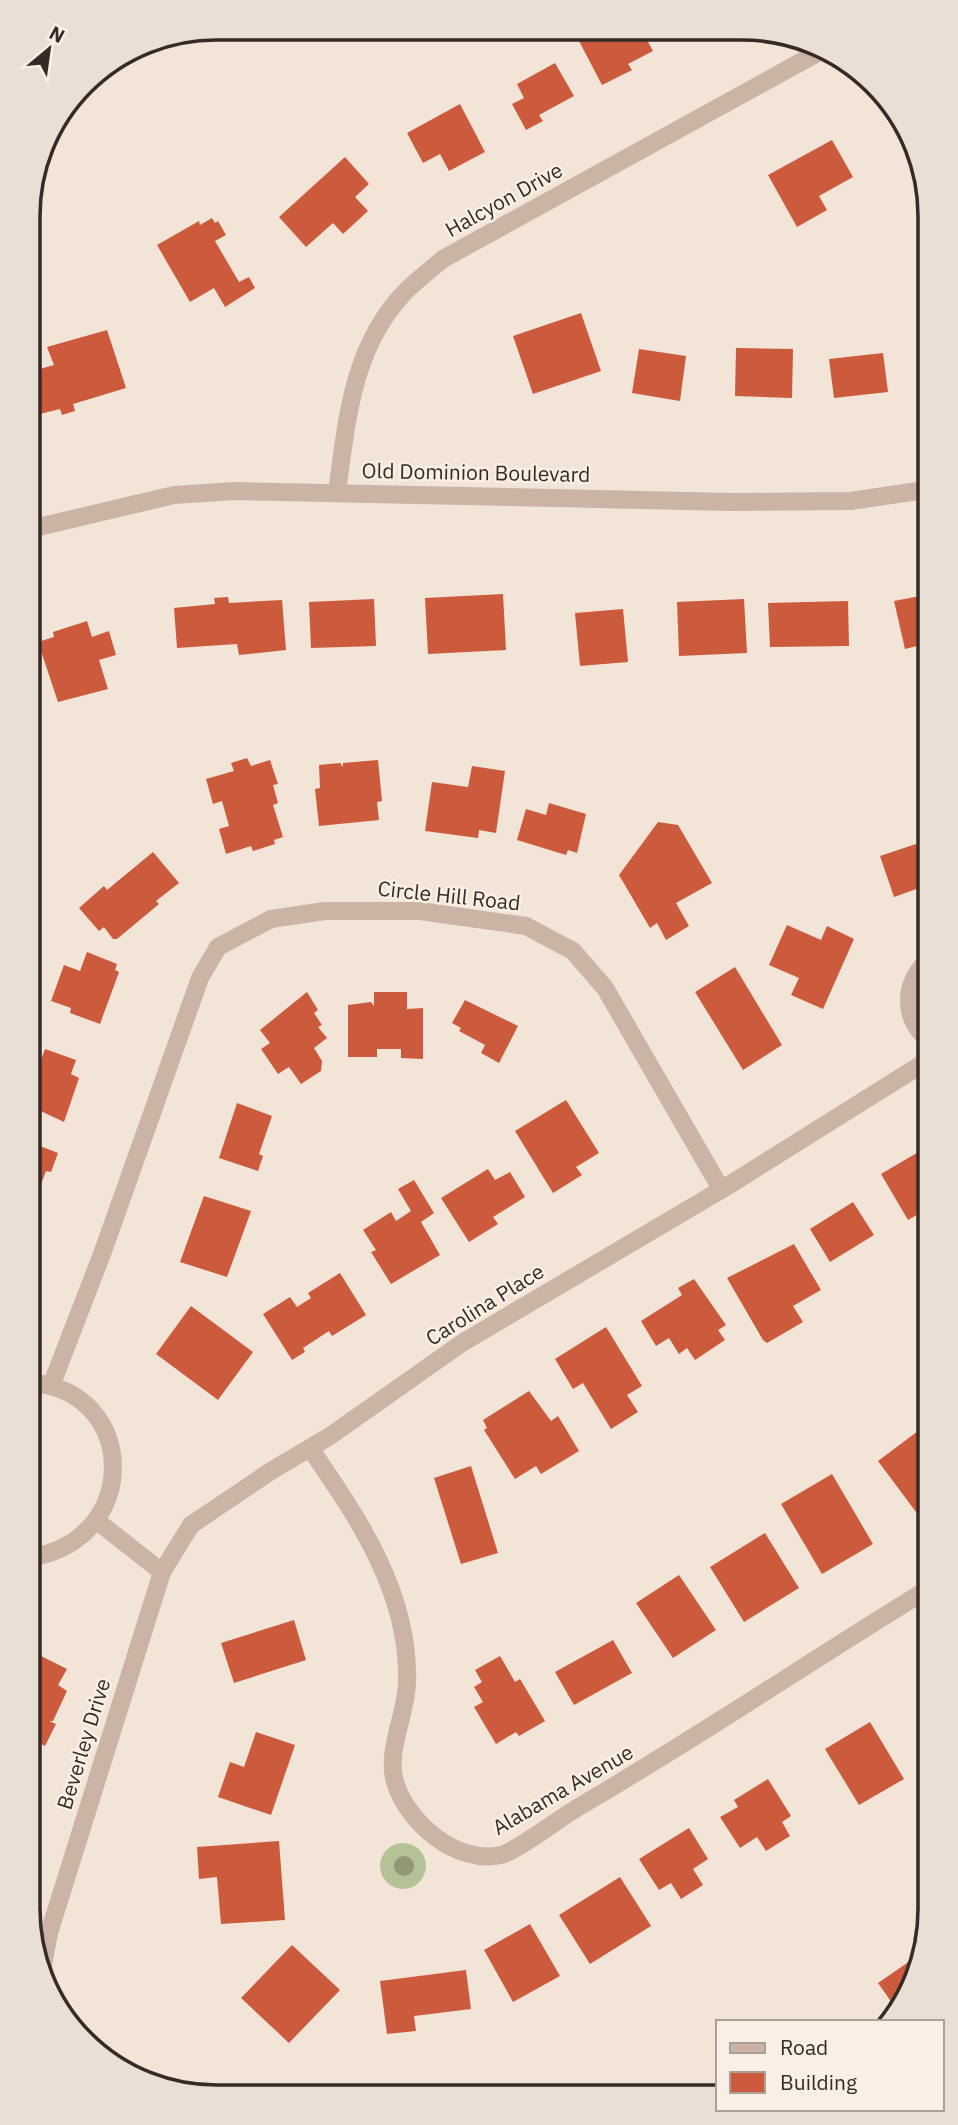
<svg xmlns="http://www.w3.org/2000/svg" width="958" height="2125" font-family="'IBM Plex Sans',sans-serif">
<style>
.green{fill:#b5c297}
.building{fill:#cc5a3c}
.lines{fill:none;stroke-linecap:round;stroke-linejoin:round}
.minor{stroke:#cbb4a3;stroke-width:18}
.tree{fill:#939677}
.labels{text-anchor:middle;stroke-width:5;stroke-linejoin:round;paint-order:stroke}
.street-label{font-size:21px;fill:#352a26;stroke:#faefe4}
.rim{fill:none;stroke:#352a26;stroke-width:3.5}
</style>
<rect width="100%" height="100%" fill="#f2e5d8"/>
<!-- green -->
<path class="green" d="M380 1866a23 23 0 1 1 46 0a23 23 0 1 1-46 0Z"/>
<!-- building -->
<path class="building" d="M600,30L647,31L643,33L653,51L628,64L632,70L602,85L579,41Z
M555,63L574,96L539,115L543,121L526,130L512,104L524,98L517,84Z
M460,104L485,152L449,171L440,154L423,163L407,133Z
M832,140L853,177L819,196L827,210L797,227L768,175Z
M345,157L369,184L355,197L368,211L343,234L333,223L306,247L279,217Z
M212,218L215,223L218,221L226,235L215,241L239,282L249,277L255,288L225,307L214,288L190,302L157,245L199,221L200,225Z
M581,313L601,371L533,394L513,336Z
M107,330L126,388L73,404L75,411L62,415L60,409L36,415L29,389V372L54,365L47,347Z
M736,348L793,349L792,398L735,396Z
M639,349L686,356L680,401L632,393Z
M883,353L888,392L834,398L829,359Z
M503,594L506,650L428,654L425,598Z
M925,595V644L905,649L894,601Z
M228,597L229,603L282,600L286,650L239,655L237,644L177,648L174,608L215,604L214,598Z
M374,599L376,646L311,648L309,602Z
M744,599L747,653L679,656L677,602Z
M848,601L849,646L770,647L768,603Z
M623,609L628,662L580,666L575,613Z
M87,621L92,637L109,631L116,655L99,660L108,689L58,702L38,642L54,637L53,632Z
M247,758L251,766L270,760L278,784L273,785L278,803L273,805L283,837L274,840L275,844L253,851L251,846L226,854L219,829L229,826L222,801L213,804L206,779L234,771L231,763Z
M378,760L382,801L377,802L379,820L319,826L315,789L320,788L319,765L340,763L343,767V763Z
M472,766L505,771L496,833L479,830L478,838L425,831L432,782L468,787Z
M549,803L586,814L577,853L568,850L566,855L517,840L526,809L546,815Z
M658,822L678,825L712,883L676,903L689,926L666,940L657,923L650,928L619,875Z
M916,844L917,847L926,844V890L922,887L894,897L880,856Z
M153,852L179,883L156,901L159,904L117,939H113L104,927L99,931L79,908L104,886L107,890Z
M787,925L821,940L827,926L854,939L823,1009L791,995L799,978L769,965Z
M87,952L117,964L115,970L119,972L100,1024L70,1013L71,1008L51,1001L64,965L80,971Z
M735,967L782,1045L743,1070L695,992Z
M307,992L318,1010L314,1013L322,1025L318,1027L327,1038L314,1048L322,1061L321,1071L301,1084L289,1067L278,1074L261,1049L270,1043L260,1030Z
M374,992H407V1009L423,1008V1059L401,1058V1049H377V1057H348V1005L371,1002L374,1006Z
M465,1000L518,1026L499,1063L481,1053L485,1045L459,1031L461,1028L452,1023Z
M45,1049L76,1060L71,1074L79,1078L64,1122L32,1107L31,1075L35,1076Z
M566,1100L599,1153L576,1167L582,1175L553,1193L515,1131Z
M237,1103L272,1116L259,1154L263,1156L258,1171L219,1158Z
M32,1143L58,1153L51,1172L46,1171L32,1208Z
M927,1147V1209L908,1220L881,1174Z
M488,1169L495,1180L510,1172L525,1197L493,1217L498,1224L469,1242L441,1198Z
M414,1180L434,1213L421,1222L440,1255L391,1284L371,1252L376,1250L363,1230L391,1212L396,1221L411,1211L398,1189Z
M204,1196L251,1211L227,1277L180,1262Z
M853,1202L874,1235L830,1262L810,1229Z
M794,1244L821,1290L793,1306L803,1322L767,1343L763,1340L727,1278Z
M340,1273L366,1315L332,1336L329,1331L303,1348L305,1352L292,1360L263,1314L290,1297L297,1307L311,1298L308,1293Z
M694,1279L726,1325L718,1330L725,1340L695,1360L687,1348L679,1354L669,1338L656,1346L641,1321L682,1295L678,1288Z
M191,1306L253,1352L218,1400L156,1354Z
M606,1327L642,1386L627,1395L638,1412L611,1429L583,1383L573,1389L555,1359Z
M529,1391L551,1421L558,1416L579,1451L541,1474L536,1466L515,1479L484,1430L487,1428L483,1420Z
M922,1428L928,1436V1509L919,1516L878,1461Z
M471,1466L498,1553L461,1564L434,1478Z
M832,1474L873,1544L822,1574L781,1504Z
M765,1533L799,1588L744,1622L710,1567Z
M679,1575L716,1630L673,1658L636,1603Z
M294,1620L306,1660L234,1683L221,1643Z
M613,1640L632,1673L574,1705L555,1672Z
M33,1652L67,1669L58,1685L67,1691L53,1721H49L56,1724L45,1746L34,1740L36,1715L34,1714Z
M500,1656L515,1682L520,1679L545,1721L519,1736L516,1732L496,1744L474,1707L483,1702L474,1687L482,1682L475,1670Z
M929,1708V1729L919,1715Z
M870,1722L904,1779L859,1805L825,1749Z
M256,1732L295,1745L271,1815L218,1797L230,1762L244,1767Z
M768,1779L791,1816L782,1822L790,1836L766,1851L757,1837L740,1848L720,1817L738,1807L734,1800Z
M689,1828L708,1859L693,1869L703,1885L681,1899L671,1883L659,1890L639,1859Z
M279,1841L285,1920L221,1924L217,1877L199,1879L197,1847Z
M620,1877L651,1926L590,1964L559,1915Z
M530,1924L560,1976L513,2002L484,1950Z
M928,1928L923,1951L913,1938Z
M292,1945L340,1990L289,2043L241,1998Z
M923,1952L916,1981L897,2010L878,1983Z
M466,1970L471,2009L414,2016L416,2031L387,2034L380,1981Z
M204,2083L210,2093H186Z"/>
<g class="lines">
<!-- minor -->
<path class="minor" d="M337,492C347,420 352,346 406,291C417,280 430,270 443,259L819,52
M30,529L174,495L235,491L731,502L850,501L925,490
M926,962C904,985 902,1016 927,1039
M33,1383C138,1392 141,1538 33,1557
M51,1386L102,1254L200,978L218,947L271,919L325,911H420L526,926L573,951L605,988L721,1189
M310,1448C358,1518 410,1593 407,1683C406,1716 386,1750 395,1782C407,1822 456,1865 501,1855C517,1851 564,1815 582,1805C700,1736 812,1660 928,1589
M97,1521L162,1572
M42,1970L49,1933L162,1572L191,1525L271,1471L330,1436L462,1343L726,1187L927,1061"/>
</g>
<!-- trees -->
<circle class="tree" cx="404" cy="1866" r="10"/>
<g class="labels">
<!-- street labels -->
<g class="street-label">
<text transform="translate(504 200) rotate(-29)" y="7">Halcyon Drive</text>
<text transform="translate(476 473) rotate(1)" y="7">Old Dominion Boulevard</text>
<text transform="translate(449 896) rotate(6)" y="7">Circle Hill Road</text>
<text transform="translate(485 1305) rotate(-32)" y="7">Carolina Place</text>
<text transform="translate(84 1744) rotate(-73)" y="7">Beverley Drive</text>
<text transform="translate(563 1790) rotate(-30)" y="7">Alabama Avenue</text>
</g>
</g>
<!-- crop -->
<path d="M0 0H958V2125H0ZM216 40H742A176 176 0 0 1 918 216V1909A176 176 0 0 1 742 2085H216A176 176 0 0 1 40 1909V216A176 176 0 0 1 216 40Z" fill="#eadfd5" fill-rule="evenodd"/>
<path class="rim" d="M216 40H742A176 176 0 0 1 918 216V1909A176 176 0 0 1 742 2085H216A176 176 0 0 1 40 1909V216A176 176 0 0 1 216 40Z"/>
<!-- legend -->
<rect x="716" y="2020" width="228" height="91" fill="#faefe4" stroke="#aba098" stroke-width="2"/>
<rect x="730" y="2043" width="35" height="10" fill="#cbb4a3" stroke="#aba098" stroke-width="2"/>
<text x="780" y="2055" font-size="21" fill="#352a26">Road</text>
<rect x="730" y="2072" width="35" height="21" fill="#cc5a3c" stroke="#aba098" stroke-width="2"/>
<text x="780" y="2090" font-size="21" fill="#352a26">Building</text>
<!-- north arrow -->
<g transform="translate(49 49) rotate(29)" stroke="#faefe4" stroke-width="5" paint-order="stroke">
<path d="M0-5L12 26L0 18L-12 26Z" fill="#352a26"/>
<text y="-10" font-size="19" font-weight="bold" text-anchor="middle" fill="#352a26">N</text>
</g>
</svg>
